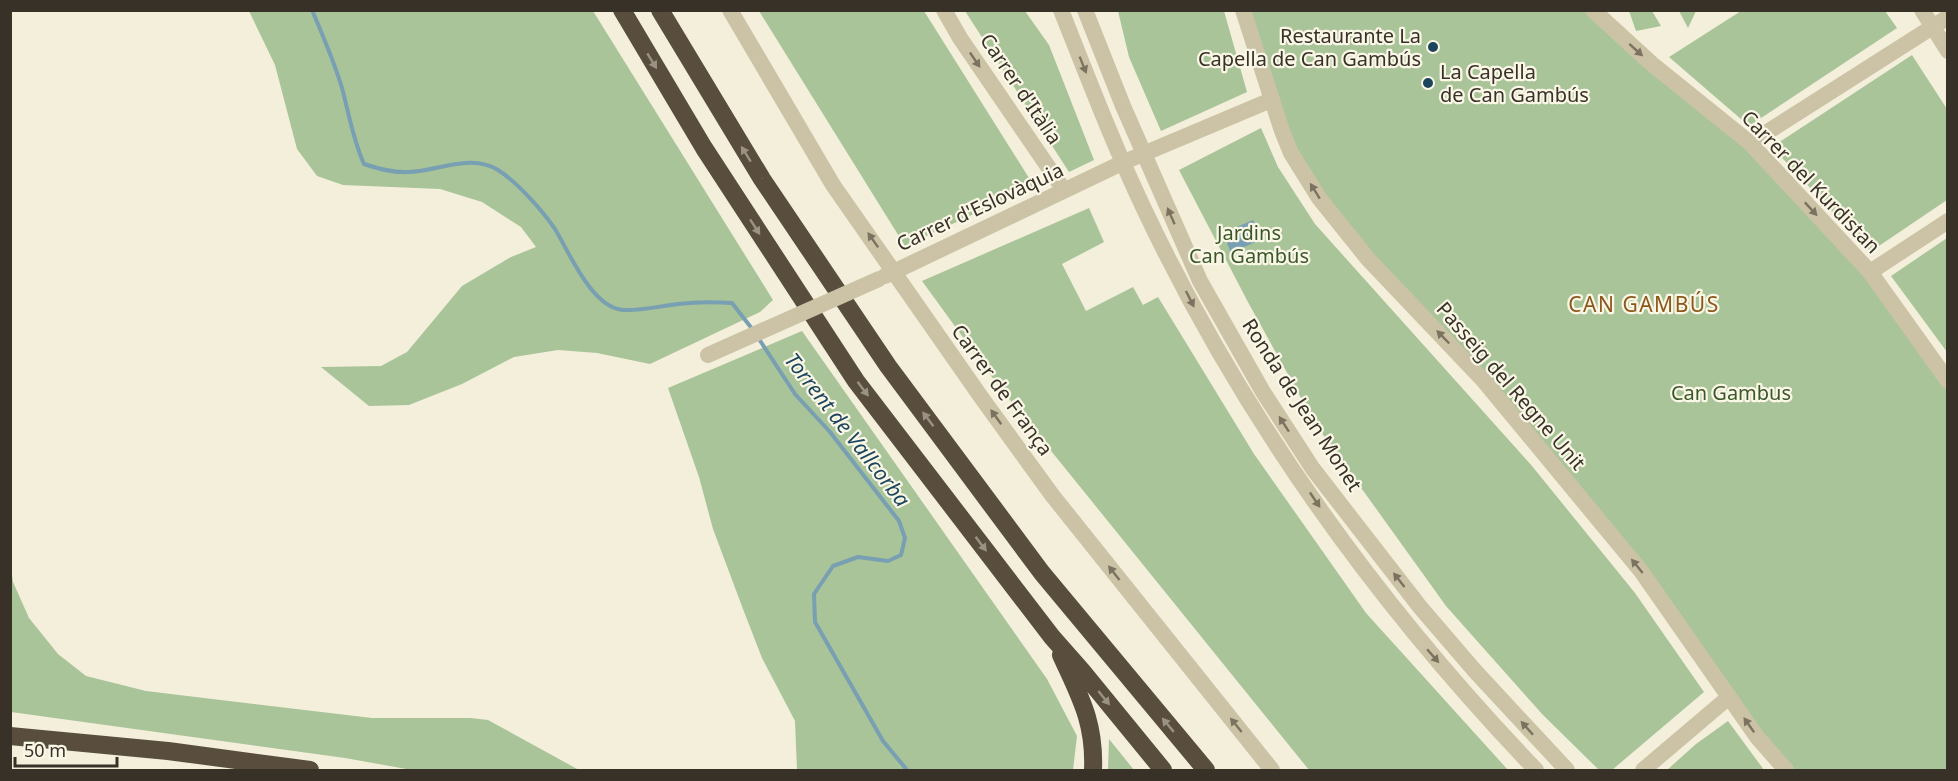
<svg xmlns="http://www.w3.org/2000/svg" width="1958" height="781" font-family="'Noto Sans',sans-serif">
<style>
.green{fill:#a9c499}
.water{fill:#789fb2}
.lines{fill:none;stroke-linecap:round;stroke-linejoin:round}
.stream{stroke:#789fb2;stroke-width:4}
.minor{stroke:#ccc3a6;stroke-width:16}
.highway{stroke:#594e3e;stroke-width:18}
.minor-bridge{stroke:#ccc3a6;stroke-width:16}
.oneway{fill:#7b7360}
.oneway2{fill:#9a9282}
.poi-dot{fill:#1a455c;stroke:#fbf7e7;stroke-width:2}
.labels{text-anchor:middle;stroke-width:4.5;stroke-linejoin:round;paint-order:stroke}
.poi-label{font-size:20px;fill:#383127;stroke:#fbf7e7;text-anchor:end}
.street-label{font-size:20px;fill:#383127;stroke:#fbf7e7}
.park-label{font-size:20px;fill:#395829;stroke:#fbf7e7}
.neighbourhood-label{font-size:21px;letter-spacing:1.5px;fill:#8c571b;stroke:#fbf7e7}
.water-label{font-size:21px;font-style:italic;fill:#1a455c;stroke:#fbf7e7}
</style>
<rect width="100%" height="100%" fill="#f3efdb"/>
<!-- green -->
<path class="green" d="M249,11H593L773,300L760,312L650,364L597,353L558,350L514,357L462,384L409,405L369,406L321,367L381,366L407,352L462,286L511,257L536,247L521,227L482,202L440,189L343,185L317,176L297,149L275,65Z
M759,11H924L1034,186L905,246Z
M965,11H1025L1049,45L1094,160L1069,172Z
M1118,11H1224L1247,92L1161,131L1129,57Z
M1243,11H1593L1750,143L1870,272L1947,381V770H1786L1641,571L1368,259L1291,153Z
M1629,11H1652L1661,26L1636,31Z
M1679,11H1696L1688,28Z
M1741,11H1885L1897,28L1749,126L1669,57Z
M1912,55L1947,109V200L1870,252L1772,147Z
M1261,128L1278,167L1315,224L1532,466L1635,593L1704,692L1612,770H1599L1543,715L1446,606L1316,425L1249,304L1179,170Z
M1089,208L1104,242L1062,264L1086,311L1133,287L1143,305L1158,297L1254,454L1366,613L1508,770H1309L997,384L922,281Z
M1947,238V352L1891,276Z
M802,331L1047,679L1077,736L1073,770H797L795,721L762,658L743,609L713,529L699,477L668,388Z
M10,562L13,582L29,618L58,654L86,676L146,691L372,718H471L488,720L579,770H412L345,758L11,712Z
M1728,721L1764,770H1667L1696,744Z
M1109,739L1134,770H1108Z"/>
<!-- water -->
<path class="water" d="M1253,220L1262,239L1231,253L1223,233Z"/>
<g class="lines">
<!-- stream -->
<path class="stream" d="M312,10C323,36 334,61 342,88C349,114 353,140 364,164C379,169 393,173 409,172C438,171 471,153 498,170C517,182 542,210 555,229C569,252 592,308 623,310C641,311 660,306 678,304C696,302 714,302 732,303L753,330
M759,339L795,394L830,432L899,521L905,538L901,555L888,561L858,557L833,566L814,594L815,622L883,741L907,770"/>
<!-- minor -->
<path class="minor" d="M730,10L833,185L981,397L1052,495L1272,770
M944,10L960,38L1064,190
M1061,10C1088,78 1114,146 1145,211C1243,418 1379,606 1536,770
M1085,10L1123,106L1200,281L1263,392L1313,469L1420,607L1475,671L1567,770
M1243,10L1282,131L1291,153L1319,198L1368,259L1483,380L1641,571L1757,737L1786,770
M1593,10L1652,64L1750,143L1870,272L1948,381
M1922,10L1948,51
M1750,143L1945,19
M1870,272L1948,221
M885,276L1124,162L1271,100
M1643,770L1729,697"/>
<!-- highway -->
<path class="highway" d="M622,10L704,148L856,381L1052,637L1082,671L1163,770
M660,10L762,179L888,366L1042,573L1206,770
M1061,655C1080,697 1095,722 1093,770
M10,736L168,751L310,770"/>
<!-- minor-bridge -->
<path class="minor-bridge" d="M708,355L879,279"/>
</g>
<!-- one-way arrows -->
<defs><path id="oneway-solid" d="M-6-.8H1V-3.2L6.5 0L1 3.2V.8H-6Z" transform="scale(1.5)"/></defs>
<g class="oneway">
<use href="#oneway-solid" transform="translate(1636 50) rotate(42)"/>
<use href="#oneway-solid" transform="translate(975 60) rotate(56)"/>
<use href="#oneway-solid" transform="translate(1083 65) rotate(68)"/>
<use href="#oneway-solid" transform="translate(1315 191) rotate(-122)"/>
<use href="#oneway-solid" transform="translate(1811 209) rotate(47)"/>
<use href="#oneway-solid" transform="translate(1171 216) rotate(-114)"/>
<use href="#oneway-solid" transform="translate(873 240) rotate(-125)"/>
<use href="#oneway-solid" transform="translate(1190 299) rotate(63)"/>
<use href="#oneway-solid" transform="translate(1443 337) rotate(-134)"/>
<use href="#oneway-solid" transform="translate(996 417) rotate(-126)"/>
<use href="#oneway-solid" transform="translate(1284 424) rotate(-123)"/>
<use href="#oneway-solid" transform="translate(1315 500) rotate(56)"/>
<use href="#oneway-solid" transform="translate(1637 566) rotate(-129)"/>
<use href="#oneway-solid" transform="translate(1114 573) rotate(-128)"/>
<use href="#oneway-solid" transform="translate(1399 580) rotate(-128)"/>
<use href="#oneway-solid" transform="translate(1433 656) rotate(49)"/>
<use href="#oneway-solid" transform="translate(1236 725) rotate(-129)"/>
<use href="#oneway-solid" transform="translate(1749 725) rotate(-125)"/>
<use href="#oneway-solid" transform="translate(1527 728) rotate(-132)"/>
</g>
<g class="oneway2">
<use href="#oneway-solid" transform="translate(652 61) rotate(59)"/>
<use href="#oneway-solid" transform="translate(746 154) rotate(-122)"/>
<use href="#oneway-solid" transform="translate(755 227) rotate(57)"/>
<use href="#oneway-solid" transform="translate(863 389) rotate(53)"/>
<use href="#oneway-solid" transform="translate(928 419) rotate(-127)"/>
<use href="#oneway-solid" transform="translate(981 544) rotate(53)"/>
<use href="#oneway-solid" transform="translate(1104 698) rotate(51)"/>
<use href="#oneway-solid" transform="translate(1168 725) rotate(-130)"/>
</g>
<!-- markers -->
<g class="poi-dot">
<circle cx="1433" cy="47" r="6"/>
<circle cx="1428" cy="83" r="6"/>
</g>
<g class="labels">
<!-- poi labels -->
<g class="poi-label">
<text x="1421" y="43">Restaurante La<tspan x="1421" dy="23">Capella de Can Gambús</tspan></text>
<text x="1440" y="79" text-anchor="start">La Capella<tspan x="1440" dy="23">de Can Gambús</tspan></text>
</g>
<!-- street labels -->
<g class="street-label">
<text transform="translate(1021 89) rotate(56)" y="7">Carrer d'Itàlia</text>
<text transform="translate(1811 182) rotate(46)" y="7">Carrer del Kurdistan</text>
<text transform="translate(980 207) rotate(-25)" y="7">Carrer d'Eslovàquia</text>
<text transform="translate(1511 386) rotate(49)" y="7">Passeig del Regne Unit</text>
<text transform="translate(1002 390) rotate(54)" y="7">Carrer de França</text>
<text transform="translate(1302 405) rotate(57)" y="7">Ronda de Jean Monet</text>
</g>
<!-- park labels -->
<g class="park-label">
<text x="1249" y="240">Jardins<tspan x="1249" dy="23">Can Gambús</tspan></text>
<text x="1731" y="400">Can Gambus</text>
</g>
<!-- neighbourhood labels -->
<g class="neighbourhood-label">
<text x="1644" y="312">CAN GAMBÚS</text>
</g>
<!-- water labels -->
<g class="water-label">
<text transform="translate(847 430) rotate(52)" y="7">Torrent de Vallcorba</text>
</g>
</g>
<!-- border -->
<rect width="1958" height="781" fill="none" stroke="#383127" stroke-width="24"/>
<!-- scale -->
<path d="M15 757v9h102v-9" fill="none" stroke="#383127" stroke-width="3"/>
<text x="24" y="757" font-size="18" fill="#383127" stroke="#fbf7e7" stroke-width="4.5" paint-order="stroke">50 m</text>
</svg>
